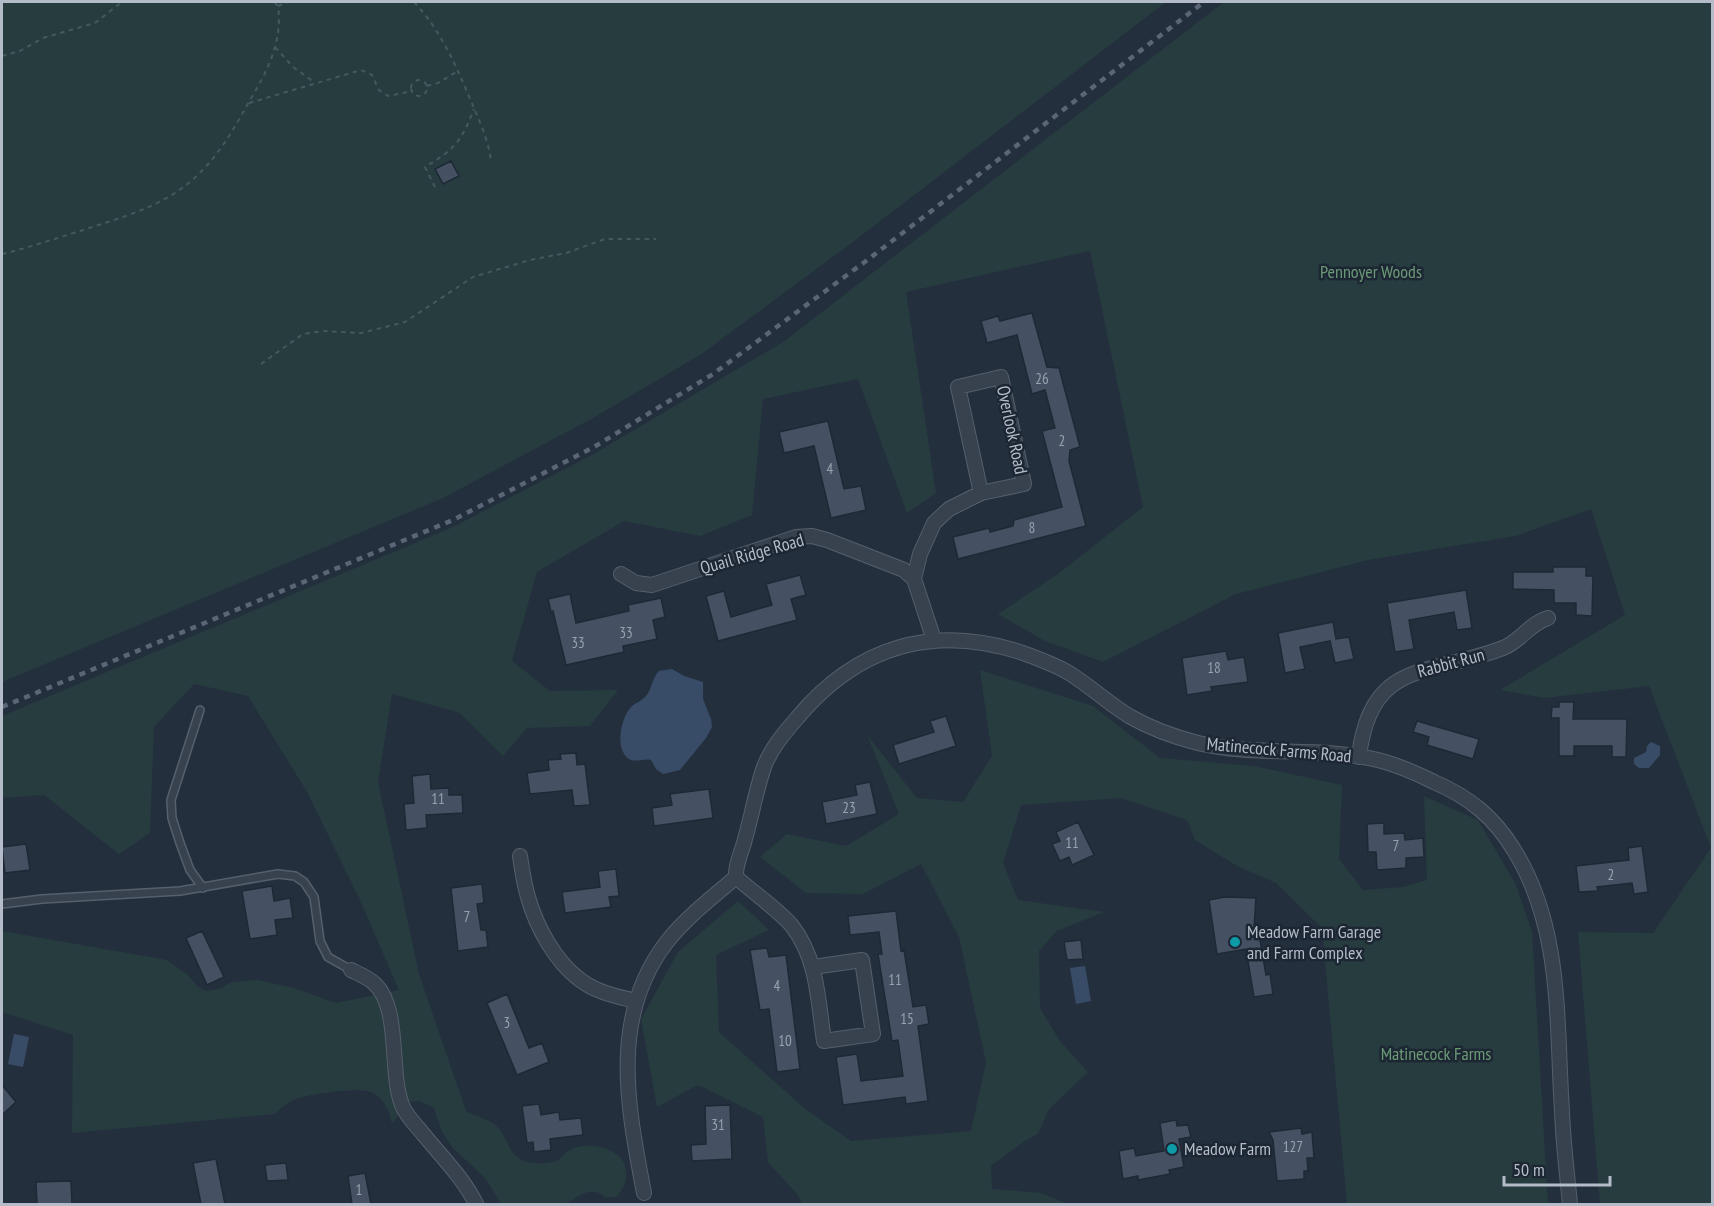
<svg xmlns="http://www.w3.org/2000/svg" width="1714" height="1206" font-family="'PT Sans Narrow',sans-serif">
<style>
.green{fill:#263c3f}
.water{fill:#394c67}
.building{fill:#455162;stroke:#1f2835;stroke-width:1.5}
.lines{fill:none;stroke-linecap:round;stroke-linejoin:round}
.service-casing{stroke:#565f6c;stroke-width:10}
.minor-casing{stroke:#565f6c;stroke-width:16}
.path{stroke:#44595c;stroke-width:2;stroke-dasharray:4.5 4.5;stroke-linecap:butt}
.service{stroke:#38414e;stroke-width:7}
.minor{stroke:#38414e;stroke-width:14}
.rail{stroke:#5a6575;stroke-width:4.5;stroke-dasharray:6 6;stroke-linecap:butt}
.culture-dot{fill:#0f9aa8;stroke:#1d2633;stroke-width:2}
.labels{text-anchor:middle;stroke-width:5;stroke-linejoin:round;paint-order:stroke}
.number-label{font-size:15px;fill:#98a1af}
.park-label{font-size:18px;fill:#6b9a76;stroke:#1d2633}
.street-label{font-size:18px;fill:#b4bcc9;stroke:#1d2633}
.poi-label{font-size:18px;fill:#b4bcc9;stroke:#1d2633;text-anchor:start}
</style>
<rect width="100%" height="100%" fill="#242f3e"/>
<!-- green -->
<path class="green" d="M2,2H1166L853,242L700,355L593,418L443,498L2,682Z
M1224,2H1712V1204H1600L1578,932L1653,933L1711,848L1649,686L1544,698L1500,690L1625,615L1591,509L1516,536L1368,560L1236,594L1103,662L1045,641L998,614L1058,574L1143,507L1090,251L906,292L936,493L907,513L858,379L763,399L752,515L700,536L624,521L537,572L512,661L550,691L618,690L590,726L527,728L503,756L460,713L392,694L378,782L419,974L466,1111C475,1116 489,1119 495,1125C508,1136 507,1153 522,1160C530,1164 549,1165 558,1160C562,1158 564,1153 568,1151C586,1139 627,1148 626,1173C626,1184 623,1190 616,1197H605C588,1182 576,1202 562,1204C548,1206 517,1204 501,1204L486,1179L453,1148L442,1132L434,1108L420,1101L408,1102L392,1124C390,1111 383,1095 368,1091C353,1088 308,1094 293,1100C287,1103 280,1110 274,1114L72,1133L73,1035L2,1012V931L167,960L188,975L198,987L207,991L219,989L232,982L257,980L294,988L336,1003L399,990L360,900L307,792L248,696L194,684L154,727L150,833L119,854L44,795L2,798V716L453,527L590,456L783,342Z
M980,670L1093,706L1160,758L1254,766L1342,785L1339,859L1363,890L1403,887L1427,880L1424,796L1478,820L1515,883L1532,931L1548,1204H1347L1322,928L1276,883L1237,866L1195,840L1187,820L1121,798L1021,805L1003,863L1018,900L1104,912L1057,931L1039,951L1040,1008L1060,1041L1088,1072L1049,1109L1038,1134L1023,1142L991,1166L992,1189L1041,1193L1068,1204H803L797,1194L768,1162L763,1117L698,1085L657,1107L641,1019L678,952L738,901L769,930L716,955L719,1032L804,1108L851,1141L971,1131L986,1062L959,937L921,864L863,894L806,893L760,857L787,834L846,846L899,814L867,735L917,798L963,802L992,756Z"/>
<!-- water -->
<path class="water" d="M672,669L684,676L703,682V699L711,719L712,727L706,738L680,770L663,774L656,769L651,760C644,758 636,763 629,759C614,749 621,718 631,707C635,703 642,701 646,696C652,689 651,680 659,671Z
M1651,742L1660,746V755L1649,768H1639L1634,764V758L1646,752L1647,746Z
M1085,966L1091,1001L1076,1004L1070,968Z
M14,1034L29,1037L23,1067L8,1064Z"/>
<!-- building -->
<path class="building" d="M451,161L459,176L443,184L435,169Z
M1032,313L1047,367L1059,368L1080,447L1070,450L1069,461L1086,526L958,559L953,537L989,528L990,532L1013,526L1014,520L1062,507L1042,431L1055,428L1045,390L1032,394L1017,335L987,343L981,321L998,316L1000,321Z
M828,421L844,489L861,486L866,510L831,518L814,446L784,453L779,432Z
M1553,567H1586V576H1593L1592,616L1576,615V603H1554V590L1513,589V572H1553Z
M800,575L806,595L791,599L797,620L718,641L706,596L724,591L731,617L772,605L766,584Z
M1466,590L1472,628L1457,630L1454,612L1409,620L1414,649L1395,652L1387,603Z
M570,594L576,623L629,611L628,605L661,598L665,617L653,620L657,639L623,646L624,652L566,665L553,611L551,612L548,599Z
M1333,622L1336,639L1349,637L1354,659L1335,663L1330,641L1300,647L1305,669L1285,673L1278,633Z
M1226,651L1228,660L1244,657L1248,682L1211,687L1212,691L1187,695L1182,658Z
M1559,702H1574L1573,719H1627L1626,757H1612V746H1574V756H1559V718H1551L1552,707H1559Z
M946,716L956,746L899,764L893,745L934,732L930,721Z
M1417,721L1479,739L1473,759L1427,745L1429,737L1413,732Z
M576,753L577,765L585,764L590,805L574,806L572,790L530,794L527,773L549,770L548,760L561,759L560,754Z
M430,774L431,789L449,788V795H462L463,813L426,815L427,828L406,830L404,804L414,803L412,776Z
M870,782L877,814L826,824L822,802L857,795L855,785Z
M709,789L713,818L654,826L652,808L672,805L670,794Z
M1078,822L1094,855L1072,865L1069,857L1060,861L1052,844L1060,841L1056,832Z
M1384,823V834L1404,833L1405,840L1423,838L1424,857L1406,858V868L1377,870L1376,852H1368L1367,824Z
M26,844L30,870L5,873L2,847Z
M1642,846L1648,892L1634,894L1632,883L1597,887L1598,891L1579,892L1576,866L1629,860L1628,848Z
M616,869L619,896L609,897L611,907L565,913L562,892L600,887L598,871Z
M482,884L484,903L477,904L481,930H486L488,947L458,951L451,888Z
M272,886L274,901L290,898L293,918L275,920L277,935L250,939L242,891Z
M1225,897L1256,898L1254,928H1258L1266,975L1270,974L1273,994L1254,997L1246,949L1217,954L1209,900Z
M896,911L901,951L904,950L913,1007L926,1005L929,1024L918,1026L928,1101L906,1104L905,1097L843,1105L836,1057L857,1054L861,1081L903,1076L898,1040L892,1041L878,954H882L879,932L850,935L848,916Z
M202,931L224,977L207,985L186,938Z
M1081,940L1083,959L1067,960L1064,942Z
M767,948L769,957L786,955L800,1069L777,1072L769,1009L760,1010L750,950Z
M507,994L529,1048L542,1043L549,1062L517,1075L487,1003Z
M2,1085L16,1102L2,1115Z
M539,1104L541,1115L559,1112L560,1120L581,1118L583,1135L550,1139L551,1150L534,1152L533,1142L527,1143L522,1106Z
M730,1105L732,1159L692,1161L691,1145L706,1144L705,1106Z
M1176,1120L1177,1126L1188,1125L1191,1137L1179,1139L1184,1167L1169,1170L1170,1174L1138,1180V1176L1123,1179L1119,1151L1134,1148L1136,1156L1164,1151L1160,1123Z
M1301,1128L1302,1134L1312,1132L1314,1158H1307L1308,1171H1304V1179L1277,1181L1273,1140L1269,1132Z
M216,1159L225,1204H201L193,1163Z
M286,1163L288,1180L267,1181L265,1165Z
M365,1173L371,1204H352L348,1176Z
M71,1181L72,1204H37L36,1182Z"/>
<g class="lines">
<defs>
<path id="service" d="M200,710L171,800L172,818L180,843L190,870L203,888
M2,904L42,899L180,891L278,874L295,876L304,882L314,897L320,941L328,957L351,970"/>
<path id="minor" d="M621,574L636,583L652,585L796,537L812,536L827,540L904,570L914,579
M934,640L914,579L920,554L934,523L949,509L981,493L1024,484L1001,377L958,387L981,493
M1359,757C1370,658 1431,676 1503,648C1521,641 1530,623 1548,618
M520,856C522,870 524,884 528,897C536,926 555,961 579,979C595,992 616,996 635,1001
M736,877C735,864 742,852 745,839C752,815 756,790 764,767C771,748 785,732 798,717C857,647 932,624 1020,652C1037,658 1054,664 1069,673C1090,686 1108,703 1129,716C1150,728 1174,737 1198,743C1256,757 1319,746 1378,760C1398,765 1416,773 1434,782C1469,797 1494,817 1514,850C1563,929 1556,1022 1562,1111C1563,1142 1567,1173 1570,1204
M736,877C751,891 780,911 792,926C818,959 818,1002 824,1041L873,1034L862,960L813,967
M351,970C359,974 369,978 375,984C401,1009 389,1072 402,1105C406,1116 416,1125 424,1135C442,1157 464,1179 476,1204
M644,1193C628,1108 609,1018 666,943C685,918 712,898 736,877"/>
</defs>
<!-- service casing -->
<use href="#service" class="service-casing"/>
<!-- minor casing -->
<use href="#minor" class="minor-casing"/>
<!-- path -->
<path class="path" d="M414,2C442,32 455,64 471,101C479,120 489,141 491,162
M278,6L288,2
M275,47L293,67L314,82
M2,56L20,51L43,38L95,23L122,2
M411 88a8 8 0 1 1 16 0a8 8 0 1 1-16 0Z
M427,86L438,83L458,71
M249,103L361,70L372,75L379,90L388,96L413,91
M435,187L425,167C455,149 461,142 474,109
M2,254C28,248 54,239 80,231C119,218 160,208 191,181C217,159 234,129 250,100C267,72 283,41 278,6L274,2
M261,364L303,334L323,331L361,333L405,322L473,277L530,260L566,253L605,239H656"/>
<!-- service -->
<use href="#service" class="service"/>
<!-- minor -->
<use href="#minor" class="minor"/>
<!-- rail -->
<path class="rail" d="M2,707L453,520L594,447L713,374L866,261L1204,2"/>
</g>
<!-- markers -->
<g class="culture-dot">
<circle cx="1235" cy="942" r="6"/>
<circle cx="1172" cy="1149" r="6"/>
</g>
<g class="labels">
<!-- number labels -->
<g class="number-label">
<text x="1042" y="384">26</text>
<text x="1062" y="446">2</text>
<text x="830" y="474">4</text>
<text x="1032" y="533">8</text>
<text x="626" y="638">33</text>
<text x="578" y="648">33</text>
<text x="1214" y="673">18</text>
<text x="438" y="804">11</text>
<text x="849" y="813">23</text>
<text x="1072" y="848">11</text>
<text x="1396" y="851">7</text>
<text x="1611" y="880">2</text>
<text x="467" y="922">7</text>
<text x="895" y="985">11</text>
<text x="777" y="991">4</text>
<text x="907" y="1024">15</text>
<text x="507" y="1028">3</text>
<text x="785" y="1046">10</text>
<text x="718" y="1130">31</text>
<text x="1293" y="1152">127</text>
<text x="359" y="1195">1</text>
</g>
<!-- park labels -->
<g class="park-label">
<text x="1371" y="278">Pennoyer Woods</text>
<text x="1436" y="1060">Matinecock Farms</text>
</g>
<!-- street labels -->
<g class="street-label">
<text transform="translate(1012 430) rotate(78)" y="6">Overlook Road</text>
<text transform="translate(752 554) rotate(-16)" y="6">Quail Ridge Road</text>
<text transform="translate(1451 663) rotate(-15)" y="6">Rabbit Run</text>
<text transform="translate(1279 750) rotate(5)" y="6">Matinecock Farms Road</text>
</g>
<!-- poi labels -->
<g class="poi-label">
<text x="1247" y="938">Meadow Farm Garage<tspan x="1247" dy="21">and Farm Complex</tspan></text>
<text x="1184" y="1155">Meadow Farm</text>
</g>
</g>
<!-- border -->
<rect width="1714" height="1206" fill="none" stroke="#b4bcc9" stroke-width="6"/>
<!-- scale -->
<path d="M1504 1176v9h106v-9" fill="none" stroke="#b4bcc9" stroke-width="3"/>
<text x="1513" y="1176" font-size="18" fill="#b4bcc9" stroke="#1d2633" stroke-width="4.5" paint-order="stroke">50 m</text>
</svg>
